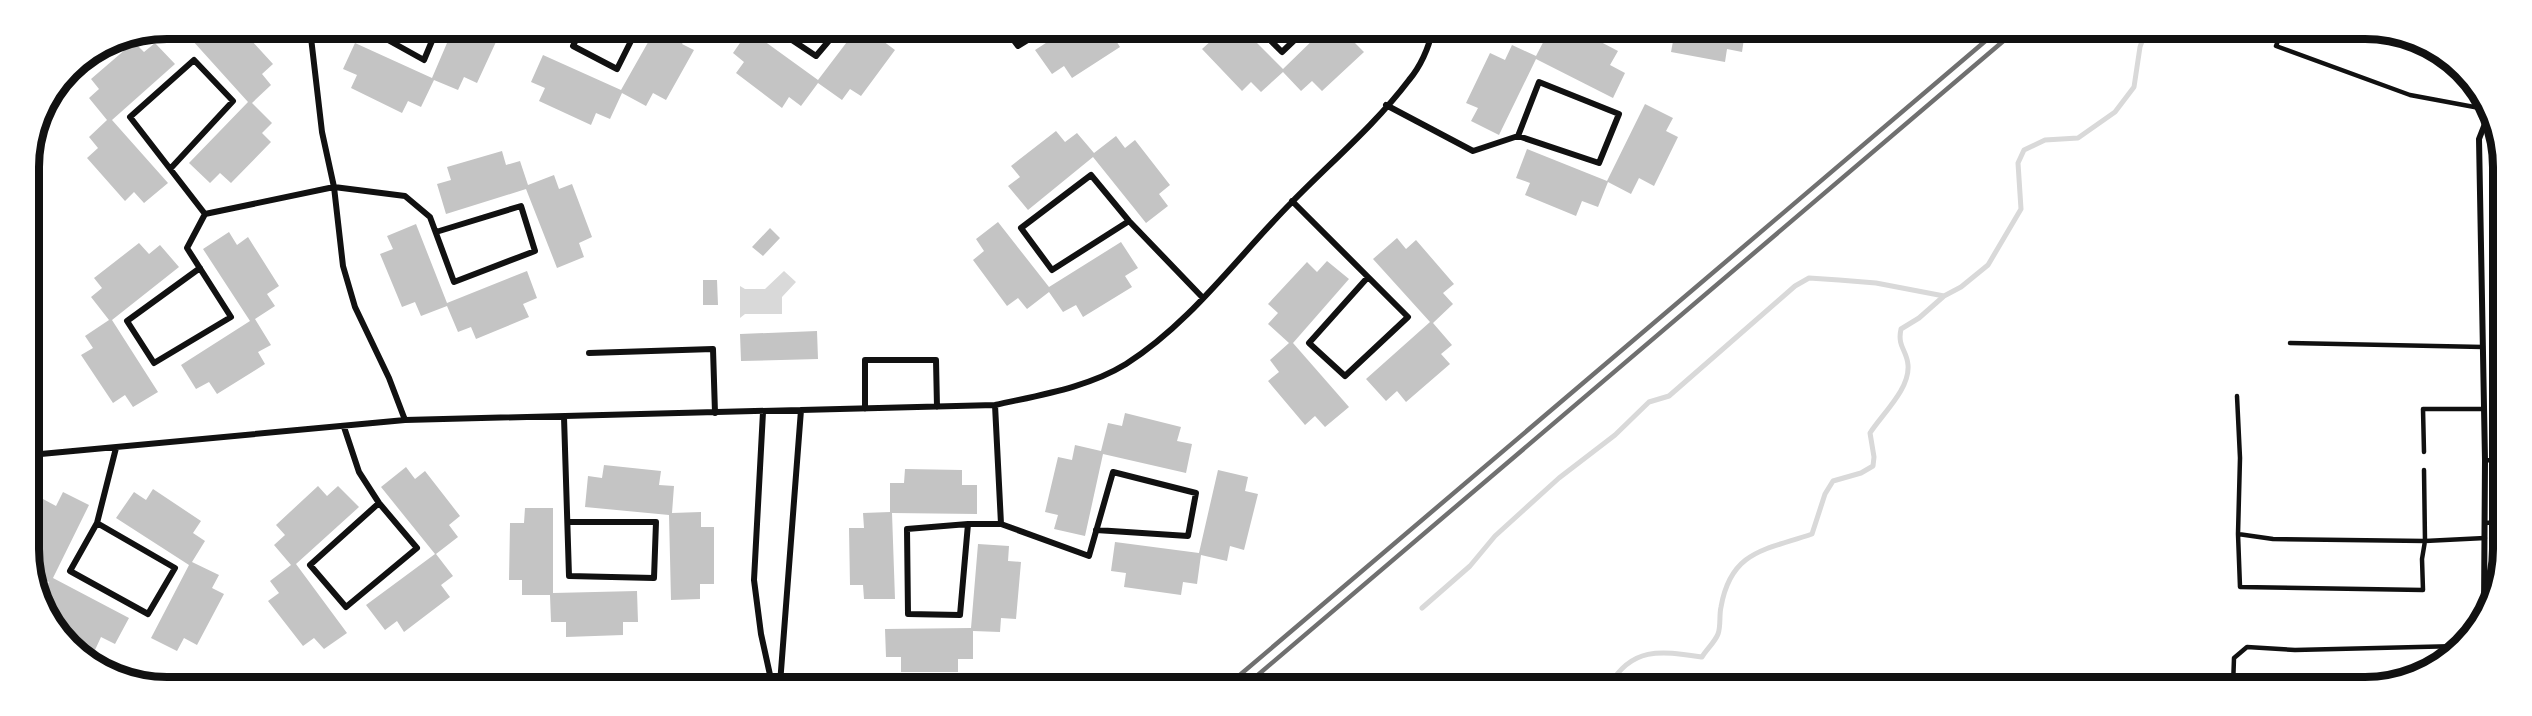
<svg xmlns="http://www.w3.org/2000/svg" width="2532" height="716" font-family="'Open Sans',sans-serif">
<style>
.water{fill:#d9d9d9}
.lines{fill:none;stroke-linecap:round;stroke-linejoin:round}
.stream{stroke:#d9d9d9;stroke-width:5}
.building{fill:#c4c4c4}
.service{stroke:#111;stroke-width:4.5}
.minor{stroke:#111;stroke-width:6}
.rail{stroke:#707070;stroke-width:4.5}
.rim{fill:none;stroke:#111;stroke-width:8}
</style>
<rect width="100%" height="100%" fill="#fff"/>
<!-- water -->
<path class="water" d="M784,271L796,282L782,297V314H745L740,318V286L745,289H765Z"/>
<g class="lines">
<!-- stream -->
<path class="stream" d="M1422,608L1470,566L1495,536L1559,478L1615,435L1649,402L1669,396L1795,286L1809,278L1839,280L1876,283L1944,296
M1609,686C1632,646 1661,651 1702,657C1706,650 1715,642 1718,634C1721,626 1719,615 1721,607C1731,550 1766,550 1812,534L1825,494L1833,481L1861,473L1873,466L1874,457L1870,433C1883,413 1910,389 1908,365C1907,350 1897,347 1901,329L1919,318L1944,296L1961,287L1988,265L2021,209L2018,163L2024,150L2045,140L2078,138L2115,112L2134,87L2140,47L2145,33"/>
</g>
<!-- building -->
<path class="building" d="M204,29H241L273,64L262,74L271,85L252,103L272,123L262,133L271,142L231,183L220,173L210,183L189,163L248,102L192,40Z
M453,29H497L501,31L477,83L464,77L458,90L434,80L421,107L408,101L402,113L351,88L357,75L343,69L355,43L432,78Z
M655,30H687L690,31L682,44L694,50L666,100L653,93L646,106L622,93L610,119L596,113L591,125L539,101L545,88L531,82L543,55L621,90Z
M749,30L818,80L856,30H891L883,41L895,50L861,96L850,89L842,100L818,83L801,106L789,97L782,108L736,73L744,62L733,53Z
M1066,30H1122L1113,36L1120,47L1072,78L1064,66L1052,74L1035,50Z
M1205,31H1245L1283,69L1322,31L1365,33L1355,43L1364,52L1322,91L1312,81L1301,91L1283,72L1261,92L1251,82L1242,91L1202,49L1213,39Z
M1549,31L1563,37L1566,31H1580L1618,51L1610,65L1625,73L1613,98L1536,59L1499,135L1471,121L1478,108L1466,103L1490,53L1505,60L1512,45L1536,56Z
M1658,32H1745L1742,52L1727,49L1725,62L1671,52L1674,36Z
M1778,32H1806L1805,39L1777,35Z
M134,42L144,52L155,43L175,64L112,120L168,183L144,203L134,192L125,201L87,158L98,148L89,137L107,120L89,98L99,89L91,79Z
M1645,104L1673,118L1666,131L1678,137L1654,186L1639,178L1631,194L1608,182L1598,207L1582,201L1576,216L1525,195L1530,183L1516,178L1527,149L1607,181Z
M1056,131L1065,142L1077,133L1094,153L1116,136L1125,148L1135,140L1170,185L1159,194L1168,206L1146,223L1093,157L1028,210L1008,186L1020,177L1011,166Z
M502,151L506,165L520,161L528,185L554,175L559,189L572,184L592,237L579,243L584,257L557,268L526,189L446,214L437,184L451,180L447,167Z
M998,222L1049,287L1121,242L1138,268L1125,276L1132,287L1083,317L1076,305L1063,312L1049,292L1027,309L1018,298L1007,306L973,260L984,251L976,239Z
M416,224L447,303L527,271L537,298L523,304L529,317L476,339L471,327L458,332L447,306L421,316L415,302L402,307L380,254L393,249L387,236Z
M770,228L780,238L763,256L752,247Z
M229,232L237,245L248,237L279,286L267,294L275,306L255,319L271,345L258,352L265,364L217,394L209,382L196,389L181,365L250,321L203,249Z
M1397,238L1406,249L1416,240L1454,284L1443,293L1453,304L1433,323L1452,345L1441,354L1450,364L1406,402L1397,391L1386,401L1366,379L1430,322L1373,259Z
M139,243L149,254L160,245L179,267L112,320L158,392L133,407L125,395L113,403L81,355L93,348L85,336L109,320L91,297L102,288L94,278Z
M1327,261L1349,279L1293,343L1349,407L1325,427L1315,416L1305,425L1268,381L1279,372L1270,360L1289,343L1268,324L1278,313L1268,304L1307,262L1317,272Z
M703,280H717L718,305H703Z
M817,331L818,359L741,361L740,334Z
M1125,413L1181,427L1177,441L1192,444L1186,473L1103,454L1085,536L1054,529L1058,515L1045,512L1058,457L1072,460L1075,445L1101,451L1108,423L1122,426Z
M604,465L661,471L659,485L674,486L672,513L701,512V527H714V584H700V599L671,600L669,515L585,507L588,476L602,478Z
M406,467L415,479L425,471L460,516L449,525L458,537L436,554L453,576L441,585L450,597L404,632L397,621L385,630L366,605L435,554L381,487Z
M905,469L962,470V485H977V514L892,513L895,599H864L863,585H850L849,528H864L863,513L890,512V483H904Z
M1218,470L1248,477L1245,491L1258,494L1244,550L1230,546L1227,561L1201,555L1197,584L1183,582L1181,595L1124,587L1126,573L1111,571L1115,542L1199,553Z
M318,486L327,496L338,486L359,507L296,564L347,633L324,649L314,638L303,646L268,601L279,593L270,581L291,565L274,545L285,535L276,525Z
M153,489L201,521L193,533L205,541L192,562L219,575L212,588L224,594L197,645L184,638L177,651L151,638L189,565L116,518L134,492L146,500Z
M63,492L89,505L53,578L129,618L115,644L101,637L95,650L58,631L41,596L49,582L31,573V524L43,499L56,506Z
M525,508H553V593L637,591L638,622H623V635L566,637V622H551L550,595H522V580H509L510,523H524Z
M978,544L1009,546L1008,561L1021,562L1016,619L1001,618L1000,632L973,631V659H958V672H901V657H886L885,629L971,628Z"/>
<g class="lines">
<!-- service -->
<path class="service" d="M2281,33L2276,46L2410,95L2485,109
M2290,343L2483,347
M2237,396L2240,458L2238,534
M2424,452L2423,409H2484
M2485,460L2499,461
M2424,470L2425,541L2273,539L2238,534L2240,587L2423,590L2422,559L2425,541L2485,538
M2485,523L2499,522
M2233,687L2234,658L2247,647L2295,650L2459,646"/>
<!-- minor -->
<path class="minor" d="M310,29L322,132L334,187L343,266L355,307L389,378L405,420
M362,29L370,30L424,60L437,29
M581,29L573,46L617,69L637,29
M777,30L816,56L838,30
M1006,30L1018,46L1044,30
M1261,31L1282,52L1304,31
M1386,105L1473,151L1518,136L1539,82L1619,114L1599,163L1518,136
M171,168L233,101L194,60L130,117L205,214L334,187L405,196L430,217L454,282L535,251L521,206L436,232
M1292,201L1408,317L1345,376L1309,343L1368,277
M1129,221L1052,270L1021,228L1091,175L1129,221L1203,298
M200,268L127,321L154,363L231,317L187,248L205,214
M589,353L713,349L715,413
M865,409V360H936L937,407
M763,412L754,580L761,634L772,684
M564,417L569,576L654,578L656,522H568
M344,427L359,472L379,503L417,548L346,607L310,565L379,503
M30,455L405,420L995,405C1039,395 1087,388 1126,364C1191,323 1238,256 1292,202C1331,162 1375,125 1409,80C1420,67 1429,48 1432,31
M97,523L175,568L148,614L70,571L97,523L116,448
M968,524L960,615L908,614L907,529L968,524H1001L995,405
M1001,524L1089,556L1113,472L1196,493L1188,536L1096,530
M2484,607L2485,460L2479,139L2488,116
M780,684L801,410"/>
<!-- rail -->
<path class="rail" d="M1228,685L1996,32
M1246,685L2014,32"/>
</g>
<!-- crop -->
<path d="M0 0H2532V716H0ZM167 39H2365A128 128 0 0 1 2493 167V549A128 128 0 0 1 2365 677H167A128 128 0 0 1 39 549V167A128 128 0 0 1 167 39Z" fill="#fff" fill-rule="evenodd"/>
<path class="rim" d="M167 39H2365A128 128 0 0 1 2493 167V549A128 128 0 0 1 2365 677H167A128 128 0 0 1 39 549V167A128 128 0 0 1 167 39Z"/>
</svg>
